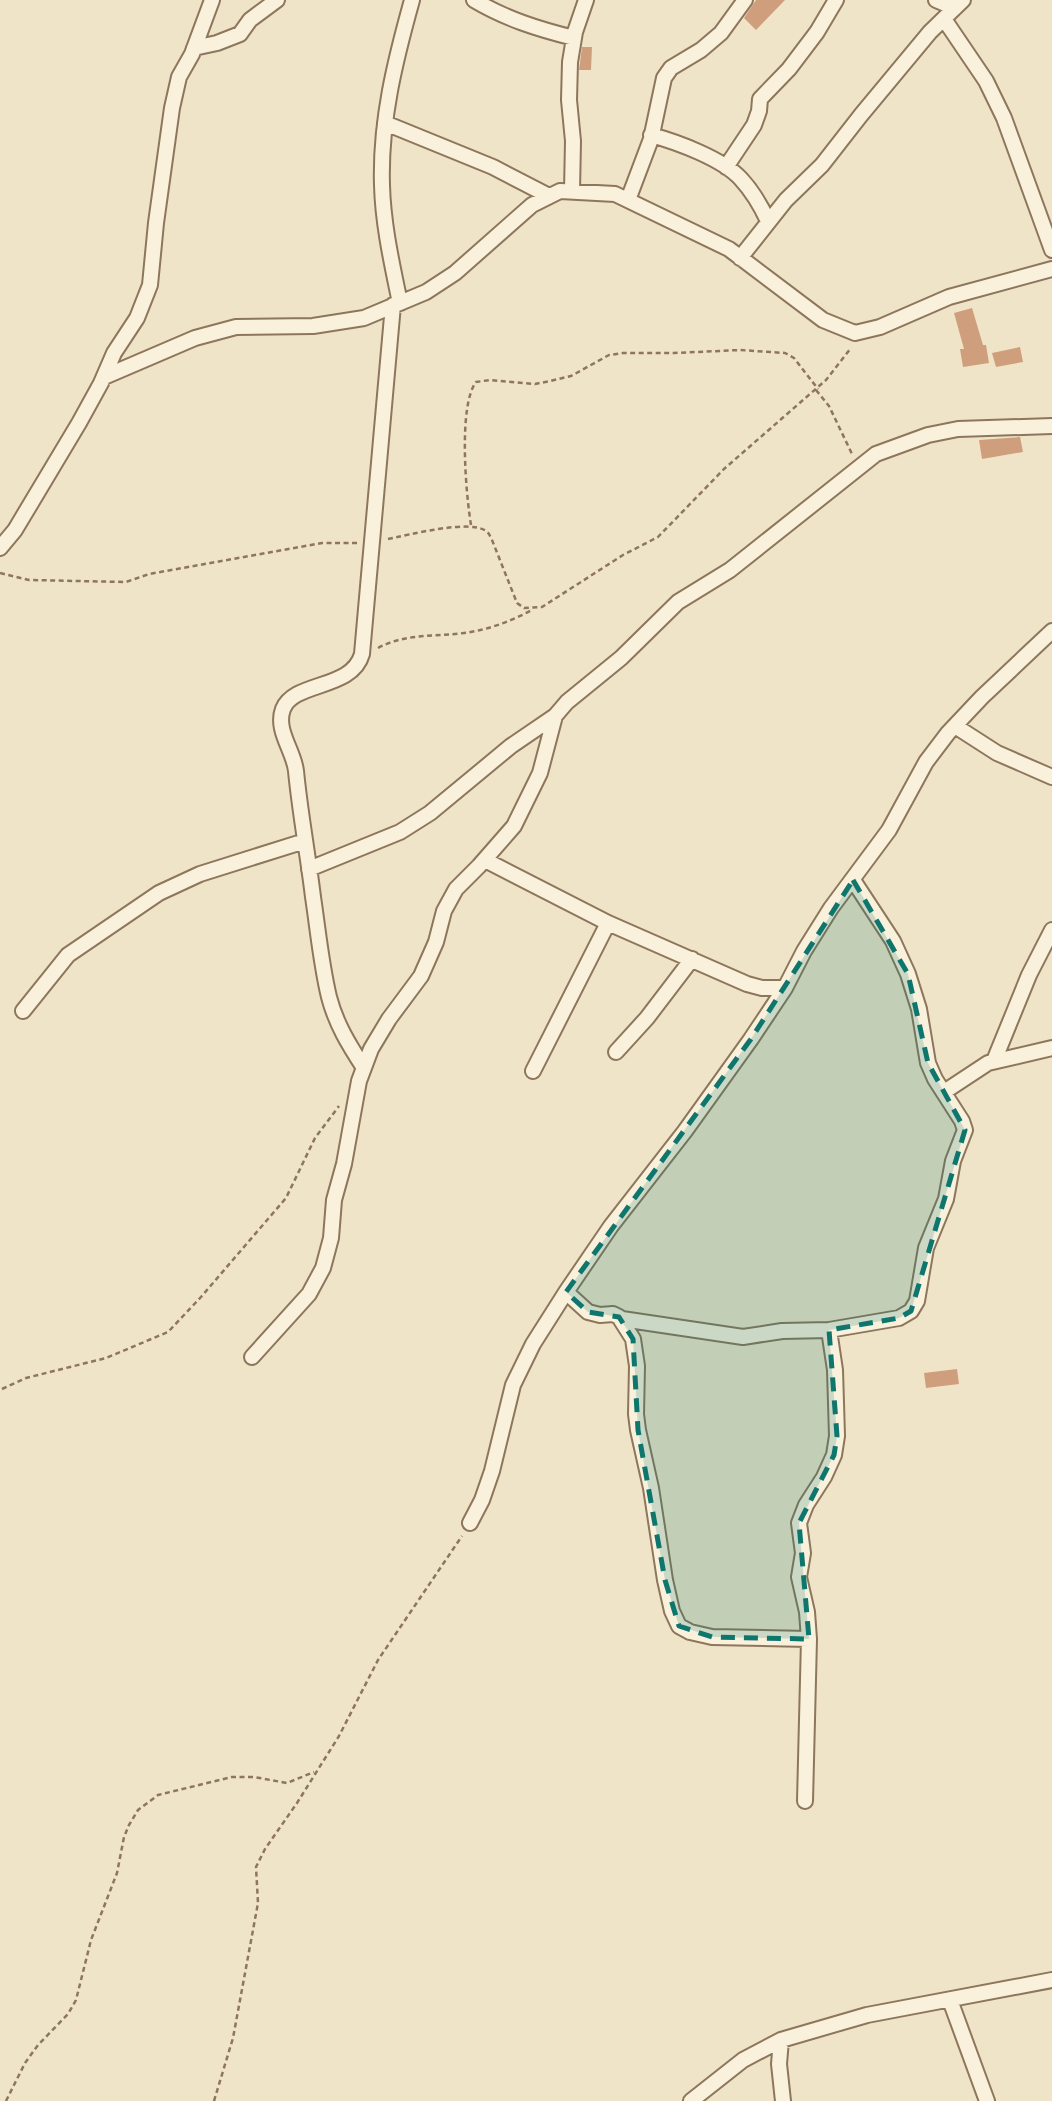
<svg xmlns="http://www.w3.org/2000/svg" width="1052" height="2101" font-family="'Playfair Display',serif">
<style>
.building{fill:#cf9f7d}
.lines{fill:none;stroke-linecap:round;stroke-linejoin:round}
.minor-casing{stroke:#8d765c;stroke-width:18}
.path{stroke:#8d765c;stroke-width:2.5;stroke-dasharray:5 3.5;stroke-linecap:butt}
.minor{stroke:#faf1dc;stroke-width:14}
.marked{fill:#0f766e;fill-opacity:0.2;stroke:#0f766e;stroke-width:5;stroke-dasharray:14 9;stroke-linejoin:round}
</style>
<rect width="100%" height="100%" fill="#f0e4c8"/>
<!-- building -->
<path class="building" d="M756,0H785L756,30L744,18Z
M582,47H592L591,70H579Z
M972,308L983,345H986L989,363L963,367L960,349H964L954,313Z
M1020,347L1023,362L996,367L992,353Z
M1020,437L1023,452L982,459L979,440Z
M957,1369L959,1384L926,1388L924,1373Z"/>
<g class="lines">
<defs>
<path id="minor" d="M474,0C506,19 538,29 574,38
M936,0L955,8
M944,19L986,81L1004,118L1052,250
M194,48L217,43L240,34L250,20L277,0
M385,123L493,167L549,196
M651,135C677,142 723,159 741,179C753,192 761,206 768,221
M726,167L754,125L759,111L760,99L789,69L817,32L836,0
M572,191L573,141L569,100L570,62L575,32L586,0
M628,200L651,139L664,78L671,68L701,50L721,33L745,0
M740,258L786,200L822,165L861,115L930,32L963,0
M400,303C392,264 383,225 382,185C380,121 395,61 412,0
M104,377L195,338L236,327L313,326L364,318L426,292L455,273L532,205L560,191L615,194L729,249L823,320L855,333L880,327L949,297L1052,269
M0,548L15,530L79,423L101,383L114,353L137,318L150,285L156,223L172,108L179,77L192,54L212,0
M955,726L997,753L1052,777
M485,860L608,923L747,984L762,988H785
M309,869L400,832L430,813L511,746L555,716
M23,1011L68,955L159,893L200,874L305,841
M616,1052L647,1018L692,959
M994,1061L1029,975L1052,930
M364,1068C349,1045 336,1024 329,997C321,964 318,930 313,897C308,855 300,813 296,771C294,751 275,730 283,709C294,681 352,690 362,654L393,305
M533,1071L608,923
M944,1092L988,1063L1052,1048
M566,1292L588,1312L600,1315L613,1314L619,1317L633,1339L637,1366L636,1414L638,1430L651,1488L665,1580L672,1611L679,1626L690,1632L712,1637L809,1639
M622,1319L743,1337L782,1331L829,1330L899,1318L911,1311L917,1301L926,1248L946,1199L953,1161L965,1130L962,1121L935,1079L928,1063L919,1009L908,974L893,941L853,880
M252,1357L309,1294L323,1268L331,1238L334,1200L344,1164L359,1081L371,1049L389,1019L421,976L436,942L444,911L456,889L479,866L514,826L540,773L555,716L567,702L621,658L678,602L730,570L876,454L928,435L958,429L1052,426
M470,1523L482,1500L492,1471L513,1385L533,1344L566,1292L611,1226L685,1131L751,1039L785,988L804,951L831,908L889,830L926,762L948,733L982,697L1052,631
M805,1801L809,1639L807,1612L799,1577L803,1553L799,1523L806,1505L824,1477L834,1455L837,1436L835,1370L829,1330
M950,2000L987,2101
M781,2040L779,2064L783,2101
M691,2101L743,2060L781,2040L867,2015L1052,1980"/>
</defs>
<!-- minor casing -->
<use href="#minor" class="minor-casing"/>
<!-- path -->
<path class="path" d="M816,390L829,406L852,454
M471,525C466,495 458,406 476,382L490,380L535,384L550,381L571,376L609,355L623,353H674L740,350L785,353L794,358L818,389
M388,539C408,535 470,519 486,531C489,533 490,536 492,540L517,603L524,608L542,607L623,555L658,537L724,469L826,380L851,348
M0,573L29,580L126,582L149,574L322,543H357
M378,648C406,633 434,637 464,633C488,630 511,621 532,610
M2,1389L26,1378L106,1358L168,1332L201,1297L286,1198L315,1138L339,1106
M6,2101L25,2063L38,2045L68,2014L76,2000L91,1940L117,1873L124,1837L129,1825L138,1810L158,1795L232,1777H254L287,1783L314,1772
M214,2101L233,2038L258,1903L256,1867L265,1849L297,1803L339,1736L378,1660L462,1536"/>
<!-- minor -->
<use href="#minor" class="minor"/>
</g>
<!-- marked area -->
<path class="marked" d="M853,880L908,974L928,1063L965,1130L911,1311L899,1318L829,1330L837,1436L834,1455L799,1523L809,1639L712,1637L679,1626L665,1580L638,1430L633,1339L619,1317L588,1312L566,1292L751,1039Z"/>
</svg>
